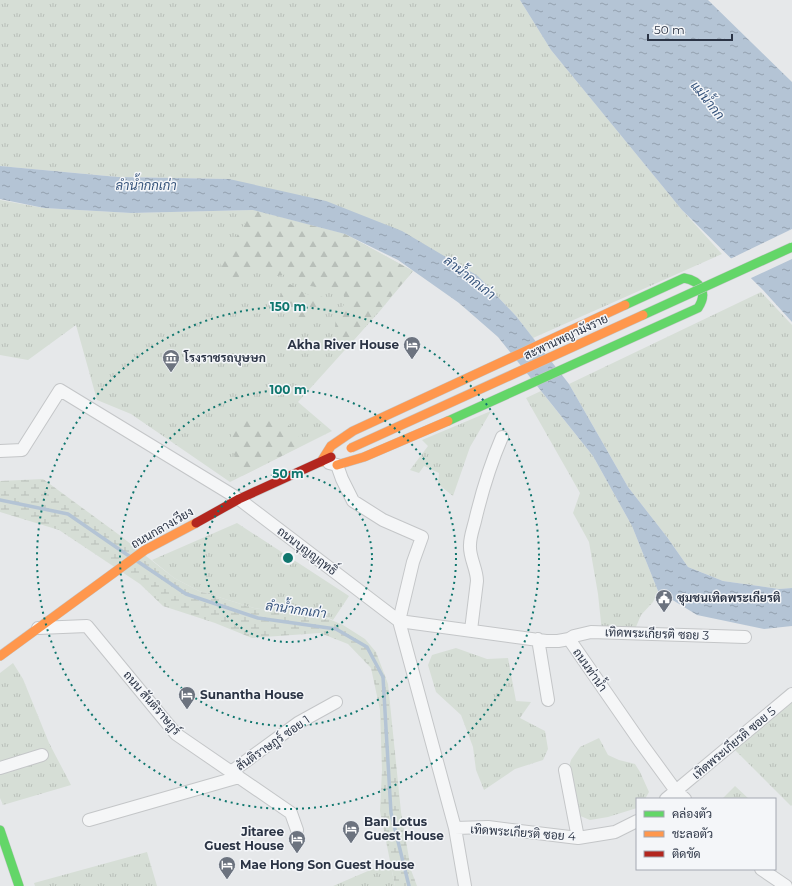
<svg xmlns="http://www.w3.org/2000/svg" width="792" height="886" font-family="Montserrat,Sarabun,sans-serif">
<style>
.grass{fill:url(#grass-tufts)}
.forest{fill:url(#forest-firs)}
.wetland{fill:url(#wetland-marsh)}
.water{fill:url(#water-ripples)}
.pier{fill:#e6e8ea}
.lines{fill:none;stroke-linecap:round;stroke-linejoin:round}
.stream{stroke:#b4c4d5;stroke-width:3.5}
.street-casing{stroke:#c4c6c8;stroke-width:14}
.fast-casing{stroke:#c4c6c8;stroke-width:10}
.slow-casing{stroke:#c4c6c8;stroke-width:10}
.jam-casing{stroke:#c4c6c8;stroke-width:10}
.street{stroke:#f5f6f7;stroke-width:12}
.fast{stroke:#63d668;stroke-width:9}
.slow{stroke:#ff974d;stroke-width:9}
.jam{stroke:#b3261e;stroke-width:9}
.fast-bridge-casing{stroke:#c4c6c8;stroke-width:10;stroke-linecap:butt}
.slow-bridge-casing{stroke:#c4c6c8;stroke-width:10;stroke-linecap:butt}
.fast-bridge{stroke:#63d668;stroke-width:9}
.slow-bridge{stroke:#ff974d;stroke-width:9}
.ring{fill:none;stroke:#0f766e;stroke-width:2;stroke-dasharray:2 4}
.labels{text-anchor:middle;stroke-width:3;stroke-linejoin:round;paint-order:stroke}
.street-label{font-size:12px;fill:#2b3445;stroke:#f4f6f9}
.poi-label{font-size:12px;font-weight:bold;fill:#2b3445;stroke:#f4f6f9;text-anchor:start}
.water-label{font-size:13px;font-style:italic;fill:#34527a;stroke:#f4f6f9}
.centre{fill:#0f766e;stroke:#f4f6f9;stroke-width:2}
.ring-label{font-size:12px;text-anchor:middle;font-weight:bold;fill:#0f766e;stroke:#f4f6f9;stroke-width:3;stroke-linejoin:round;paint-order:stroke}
</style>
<defs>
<pattern id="grass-tufts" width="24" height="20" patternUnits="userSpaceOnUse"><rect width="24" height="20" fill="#d6ded6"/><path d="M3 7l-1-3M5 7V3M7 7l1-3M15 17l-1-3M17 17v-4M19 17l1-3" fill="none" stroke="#b8bfb9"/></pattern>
<pattern id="forest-firs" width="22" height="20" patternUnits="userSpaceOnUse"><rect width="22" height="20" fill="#d6ded6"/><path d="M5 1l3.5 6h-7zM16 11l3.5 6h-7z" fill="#b8bfb9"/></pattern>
<pattern id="wetland-marsh" width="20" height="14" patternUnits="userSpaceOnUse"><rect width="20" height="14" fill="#d6ded6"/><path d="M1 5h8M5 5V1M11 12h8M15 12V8" fill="none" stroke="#b8bfb9"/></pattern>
<pattern id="water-ripples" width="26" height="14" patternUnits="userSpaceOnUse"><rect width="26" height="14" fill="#b4c4d5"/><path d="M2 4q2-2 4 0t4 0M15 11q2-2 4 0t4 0" fill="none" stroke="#93a0af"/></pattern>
</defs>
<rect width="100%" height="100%" fill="#e6e8ea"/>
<!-- grass -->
<path class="grass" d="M0,0H520L551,50L682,210L722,254L533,338L516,316L478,276L229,179L118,177L0,166Z
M0,200L44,208L131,213L253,210L345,234L413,271L379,312L298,402L332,431L230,482L131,414L97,400L76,325L28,360L0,355Z
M761,292L792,325V588L779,589L723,581L688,567L667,537L628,487L569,384Z
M541,391L593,456L632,526L658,591L653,602L641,615L633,634L602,632L598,594L589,542L573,513L580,493L526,398Z
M491,411L470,447L453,496L438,484L439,473L424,466L419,473L410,470L428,446L422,440Z
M237,523L349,596L333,620L301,607L280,612L254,608L199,591L174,578L152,560Z
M456,648L487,659L508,658L516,701L531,702L520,718L545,731L548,749L543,760L515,769L484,790L476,770L473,747L461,715L436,692L428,665L432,655Z
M13,663L23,679L49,743L71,785L3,805L0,798V673Z
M792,699V805L791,806L735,750Z
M599,738L608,755L619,760L635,764L640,772L649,792L645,799H637V808L608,817L590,820L573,813L565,781L571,760L580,747Z
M735,786L749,799H722Z
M147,852L157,886H35L34,883Z
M389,862H390L395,886H333Z"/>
<!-- forest -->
<path class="forest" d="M253,210L345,234L413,271L347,348C330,330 333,322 345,303L343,291L310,286L287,274L277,276H262L256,267L233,280L227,275L220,263Z
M290,284L306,294L323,297L327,304C320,318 315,320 301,323L288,309L280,297L282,289Z
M242,419H249L253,422L273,419L284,420L305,444L242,476L239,466L236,462L232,446L231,437L234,424Z"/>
<!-- wetland -->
<path class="wetland" d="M43,479L118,534L174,578L199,591L254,608L280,612L301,607L343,625L365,639L376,652L388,684L401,812L411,870L417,886H395L380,811L382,770L380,710L371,668L348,644L320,633L252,638L215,623L163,606L140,584L59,530L0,512V481Z"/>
<!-- water -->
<path class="water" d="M520,0H708L792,82V322L763,290L682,210L551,50Z
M0,166L118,177L229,179L326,201L402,231L478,276L516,316L569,384L628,487L667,537L688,567L723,581L779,589L792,588V626L764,629L697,615L658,591L632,526L593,456L498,337L459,303L398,260L345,234L253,210L131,213L44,208L0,199Z"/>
<!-- pier -->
<path class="pier" d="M792,229V259L749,279L730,259Z"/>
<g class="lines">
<!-- stream -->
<path class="stream" d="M0,500L68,514L129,556
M137,561L186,594L258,618L336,629L367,647L383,677L391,813L409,886"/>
<defs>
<path id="street" d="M0,451L22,450L60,390L239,499L399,621L455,828L465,886
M329,463L337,465L342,479L353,501L383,520L422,537L413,562L399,621
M399,621L546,641H558L569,639L641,743L676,791L685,799
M38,628L87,626L176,734L291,813L297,830
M471,630L477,581C477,569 469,557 470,545C470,537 473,529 475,521C482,491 490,465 502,437
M538,639L548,700
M569,639L574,636L591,632L745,637
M0,768L42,755
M565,770L578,838
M231,772L298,723L336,702
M666,799L792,694
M89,820L239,777
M455,828L488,827L578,838L615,832L637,821
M761,869L786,886"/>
<path id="fast" d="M448,421L698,308C708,293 701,281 684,278L625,305
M0,830L19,886"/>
<path id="slow" d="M321,462L331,446L353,431L625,305
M337,465L364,457L448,421
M0,656L145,550L196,523"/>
<path id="jam" d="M196,523L239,499L331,457"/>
</defs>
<!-- street casing -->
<use href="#street" class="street-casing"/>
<!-- fast casing -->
<use href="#fast" class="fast-casing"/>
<!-- slow casing -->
<use href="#slow" class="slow-casing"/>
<!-- jam casing -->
<use href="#jam" class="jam-casing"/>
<!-- street -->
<use href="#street" class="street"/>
<!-- fast -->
<use href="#fast" class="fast"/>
<!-- slow -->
<use href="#slow" class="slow"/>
<!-- jam -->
<use href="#jam" class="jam"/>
<defs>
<path id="fast-bridge" d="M643,315L792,247"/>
<path id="slow-bridge" d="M351,448L643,315"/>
</defs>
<!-- fast-bridge casing -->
<use href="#fast-bridge" class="fast-bridge-casing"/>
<!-- slow-bridge casing -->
<use href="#slow-bridge" class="slow-bridge-casing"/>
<!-- fast-bridge -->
<use href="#fast-bridge" class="fast-bridge"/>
<!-- slow-bridge -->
<use href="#slow-bridge" class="slow-bridge"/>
</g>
<!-- distance rings -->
<g class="ring">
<circle cx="288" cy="558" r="84"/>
<circle cx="288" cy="558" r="168"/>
<circle cx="288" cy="558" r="251"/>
</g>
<!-- icons -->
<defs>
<symbol id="hotel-pin" viewBox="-11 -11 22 30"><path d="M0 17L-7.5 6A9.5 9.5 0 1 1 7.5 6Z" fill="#6c737f" stroke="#f4f6f9"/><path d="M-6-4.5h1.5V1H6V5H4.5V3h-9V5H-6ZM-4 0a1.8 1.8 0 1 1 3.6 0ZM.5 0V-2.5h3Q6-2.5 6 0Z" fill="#fff"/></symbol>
<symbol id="museum-pin" viewBox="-11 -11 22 30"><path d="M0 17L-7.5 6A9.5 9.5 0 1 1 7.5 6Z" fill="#6c737f" stroke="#f4f6f9"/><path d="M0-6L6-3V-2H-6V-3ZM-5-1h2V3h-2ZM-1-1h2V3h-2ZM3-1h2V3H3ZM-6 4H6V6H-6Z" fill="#fff"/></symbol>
<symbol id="civic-pin" viewBox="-11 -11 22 30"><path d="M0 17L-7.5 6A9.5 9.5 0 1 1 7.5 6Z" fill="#6c737f" stroke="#f4f6f9"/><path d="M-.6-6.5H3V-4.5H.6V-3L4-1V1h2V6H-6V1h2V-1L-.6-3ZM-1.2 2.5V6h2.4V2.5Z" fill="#fff"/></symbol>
</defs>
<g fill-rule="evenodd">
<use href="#hotel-pin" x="402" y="335" width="20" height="27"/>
<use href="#museum-pin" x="161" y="348" width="20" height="27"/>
<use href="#civic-pin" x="654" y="588" width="20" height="27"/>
<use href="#hotel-pin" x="177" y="685" width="20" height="27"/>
<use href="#hotel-pin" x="341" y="819" width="20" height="27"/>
<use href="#hotel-pin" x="287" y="829" width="20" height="27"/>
<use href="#hotel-pin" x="217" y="855" width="20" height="27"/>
</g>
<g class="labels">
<!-- street labels -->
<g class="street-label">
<text transform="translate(566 337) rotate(-25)" y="4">สะพานพญามังราย</text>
<text transform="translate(162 528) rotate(-30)" y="4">ถนนกลางเวียง</text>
<text transform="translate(307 551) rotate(37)" y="4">ถนนบุญญฤทธิ์</text>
<text transform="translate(657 634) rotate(2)" y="4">เทิดพระเกียรติ ซอย 3</text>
<text transform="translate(590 670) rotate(55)" y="4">ถนนท่าน้ำ</text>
<text transform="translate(152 703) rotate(49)" y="4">ถนน สันติราษฎร์</text>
<text transform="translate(273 743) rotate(-35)" y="4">สันติราษฎร์ ซอย 1</text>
<text transform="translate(734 743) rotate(-40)" y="4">เทิดพระเกียรติ ซอย 5</text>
<text transform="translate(523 833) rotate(4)" y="4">เทิดพระเกียรติ ซอย 4</text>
</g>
<!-- poi labels -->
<g class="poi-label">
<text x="399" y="349" text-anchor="end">Akha River House</text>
<text x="184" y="362">โรงราชรถบุษษก</text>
<text x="677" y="602">ชุมชนเทิดพระเกียรติ</text>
<text x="200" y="699">Sunantha House</text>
<text x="364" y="826">Ban Lotus<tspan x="364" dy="14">Guest House</tspan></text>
<text x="284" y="836" text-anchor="end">Jitaree<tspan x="284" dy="14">Guest House</tspan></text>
<text x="240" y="869">Mae Hong Son Guest House</text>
</g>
<!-- water labels -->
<g class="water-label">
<text transform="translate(708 100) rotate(51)" y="5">แม่น้ำกก</text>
<text x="146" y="190">ลำน้ำกกเก่า</text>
<text transform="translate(470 277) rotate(38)" y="5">ลำน้ำกกเก่า</text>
<text transform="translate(296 609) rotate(8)" y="5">ลำน้ำกกเก่า</text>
</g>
</g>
<circle cx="288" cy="558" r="6" class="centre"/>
<g class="ring-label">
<text x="288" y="311">150 m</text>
<text x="288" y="394">100 m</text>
<text x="288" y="478">50 m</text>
</g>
<!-- legend -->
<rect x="636" y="798" width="140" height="72" fill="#f4f6f9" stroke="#a4a8b1"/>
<rect x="644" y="811" width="20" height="6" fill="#63d668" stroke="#a4a8b1"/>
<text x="672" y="818" font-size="12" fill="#2b3445">คล่องตัว</text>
<rect x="644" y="831" width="20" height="6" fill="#ff974d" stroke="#a4a8b1"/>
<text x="672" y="838" font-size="12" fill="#2b3445">ชะลอตัว</text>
<rect x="644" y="851" width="20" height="6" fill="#b3261e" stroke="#a4a8b1"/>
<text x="672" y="858" font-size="12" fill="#2b3445">ติดขัด</text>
<!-- scale -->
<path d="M648 34v6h84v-6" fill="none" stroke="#2b3445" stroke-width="2"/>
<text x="654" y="34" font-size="12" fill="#2b3445" stroke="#f4f6f9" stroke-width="3" paint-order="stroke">50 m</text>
</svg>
